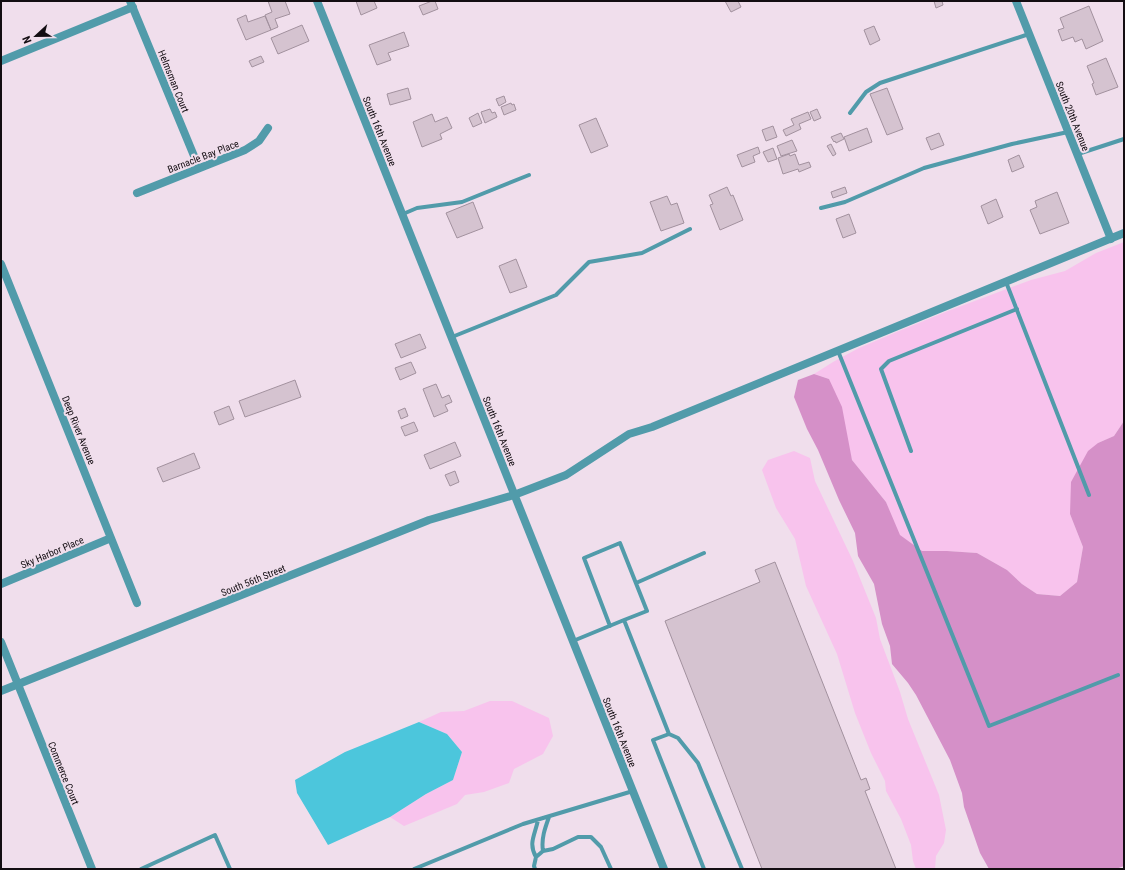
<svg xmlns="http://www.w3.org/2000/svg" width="1125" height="870" font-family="'Roboto Condensed',sans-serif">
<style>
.green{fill:#f8c3ed}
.forest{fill:#d590c8}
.water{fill:#4cc6dc}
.building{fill:#d5c3d0;stroke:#a2919e}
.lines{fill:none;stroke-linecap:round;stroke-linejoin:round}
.service{stroke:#519baa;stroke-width:4}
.minor{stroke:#519baa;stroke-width:8}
.labels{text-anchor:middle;stroke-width:4;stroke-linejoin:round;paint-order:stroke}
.street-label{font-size:10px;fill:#130d12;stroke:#f0deec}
</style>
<rect width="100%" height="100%" fill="#f0deec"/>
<!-- green -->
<path class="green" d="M1124,242V421L1114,436L1098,443L1070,514L1083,547L1077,582L1060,596L1037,594L1022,584L1007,570L977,553L947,551H922L899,535L886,502L852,460L846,436L829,379L814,374L833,362L859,348L899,331L948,311L1031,280L1065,271L1096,253Z
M794,451L810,458L815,481L853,561L876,618L880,639L900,692L908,719L939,795L946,830L944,843L936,856L935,869H916L913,861L911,845L901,819L886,791L885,781L871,753L855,713L837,654L806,586L795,539L776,508L762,470L768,460Z
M490,701H512L549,718L553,736L543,754L514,769L509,783L484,792L465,795L457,804L404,826L390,817L426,794L453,780L462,752L447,734L419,722L441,712L464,711Z"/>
<!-- forest -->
<path class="forest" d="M814,374L829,379L842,407L852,460L886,502L900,535L922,551H947L977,553L1007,570L1022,584L1037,594L1060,596L1077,582L1083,547L1070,514L1071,482L1088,451L1098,443L1114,436L1124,421V866L1116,869H989L980,853L964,807L962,793L950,760L916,695L908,683L892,664L890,646L882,624L874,584L858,556L855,533L839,500L818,450L807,429L794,397L798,380Z"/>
<!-- water -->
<path class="water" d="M419,722L447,734L462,752L453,780L426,794L390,817L328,845L297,793L295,780L345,752Z"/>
<!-- building -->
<path class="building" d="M268,1H285L290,14L275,19L278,27L271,30L265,15L272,12Z
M356,1H374L377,8L361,15Z
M432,1H435L438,9L423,15L419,6Z
M725,1H738L741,7L731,12Z
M934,1H942L943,5L936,8Z
M1089,6L1103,41L1086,49L1082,39L1075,42L1073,37L1062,41L1058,30L1064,28L1060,18Z
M246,15L248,22L265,16L271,30L246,40L237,19Z
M302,25L309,41L278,54L271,38Z
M874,26L880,40L870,45L864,30Z
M404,32L409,46L388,53L391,60L377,65L369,45Z
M261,56L264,62L252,67L249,61Z
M1106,58L1118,87L1096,95L1092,84L1094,83L1087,66Z
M408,88L411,99L390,105L387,94Z
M887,88L903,129L887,135L870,94Z
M504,96L506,102L499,106L496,99Z
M511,103L512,105L514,104L516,110L504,115L501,107Z
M490,109L492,113L495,112L497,117L485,123L481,112Z
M817,109L821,118L814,121L810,112Z
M808,112L811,119L799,124L801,129L786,136L783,130L794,125L791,119Z
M478,113L482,123L473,127L469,118Z
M432,114L435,122L447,117L452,128L440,134L442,139L422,147L413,122Z
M596,118L608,146L591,153L579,125Z
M773,126L777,137L766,141L762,130Z
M867,128L872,142L849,151L844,137Z
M841,133L844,139L836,143L835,141L834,142L831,137Z
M939,133L944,145L931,150L926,138Z
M792,140L797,151L781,156L777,146Z
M831,144L836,154L833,156L827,146Z
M758,147L760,153L753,156L755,162L742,167L737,155Z
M773,148L777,159L768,162L763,152Z
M789,154L790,156L795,154L799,165L809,162L811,167L799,172L798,169L783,174L778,158Z
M1019,155L1024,167L1012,172L1008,160Z
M727,187L731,196L733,195L743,220L720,230L710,205L713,204L709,195Z
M845,187L847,193L833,198L831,192Z
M1057,192L1069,223L1040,234L1030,210L1037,207L1035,201Z
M667,196L671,205L677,203L684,223L661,231L650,202Z
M996,199L1003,217L988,224L981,206Z
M473,202L483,228L457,238L446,213Z
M849,214L856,233L843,238L836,219Z
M516,259L527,287L510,293L499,266Z
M420,334L426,348L401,358L395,344Z
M411,362L416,373L400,380L395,368Z
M295,380L301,397L245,417L239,401Z
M436,384L442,398L449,395L452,402L445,405L448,411L434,417L423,389Z
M229,406L234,419L219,425L214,412Z
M405,408L408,416L401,419L398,411Z
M414,422L418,431L405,436L401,427Z
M455,442L461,456L430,469L424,455Z
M194,453L200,468L163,482L157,468Z
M455,471L459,482L450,486L445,475Z
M775,562L861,780L866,778L870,789L865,791L896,869H762L665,621L760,582L755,570Z"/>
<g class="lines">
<!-- service -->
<path class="service" d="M850,113L866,92L880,83L1029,34
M1078,154L1124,139
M821,208L845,202L924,168L1012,144L1068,132
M403,214L417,208L462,202L529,175
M1006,282L1089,495
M452,337L556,295L589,262L642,253L690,229
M838,351L989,726L1118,675
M911,451L881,369L889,361L1017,309
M636,583L704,553
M610,626L584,558L620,543L647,611L624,620
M573,641L624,620L669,734L678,738L698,763L742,869
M669,734L653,740L704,869
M538,820C535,835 528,843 536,857L543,851C541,839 545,828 549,817
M543,851L553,849L578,837H591L601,847L611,869
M141,869L215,835L230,869
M414,869L523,824L633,791
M535,869L534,866L536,857"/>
<!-- minor -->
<path class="minor" d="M130,1L199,168
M317,1L664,869
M1016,1L1111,239
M1,61L133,7
M137,193L245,150L259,141L268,128
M1,264L137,603
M1,584L111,538
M1,642L92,869
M1,691L429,520L514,495L566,475L629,434L652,427L1124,233"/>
</g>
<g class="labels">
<!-- street labels -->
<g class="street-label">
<text transform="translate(174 81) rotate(68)" y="4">Helmsman Court</text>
<text transform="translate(1073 116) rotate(68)" y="4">South 20th Avenue</text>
<text transform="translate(380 131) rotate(68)" y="4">South 16th Avenue</text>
<text transform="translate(203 156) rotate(-21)" y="4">Barnacle Bay Place</text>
<text transform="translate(79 430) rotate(68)" y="4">Deep River Avenue</text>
<text transform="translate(500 431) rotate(68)" y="4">South 16th Avenue</text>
<text transform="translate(52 552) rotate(-23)" y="4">Sky Harbor Place</text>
<text transform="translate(253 580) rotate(-22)" y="4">South 56th Street</text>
<text transform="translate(620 732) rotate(68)" y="4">South 16th Avenue</text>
<text transform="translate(64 773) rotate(68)" y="4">Commerce Court</text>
</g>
</g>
<!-- border -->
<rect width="1125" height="870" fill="none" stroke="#130d12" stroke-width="4"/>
<!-- north arrow -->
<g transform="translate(36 36) rotate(248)" stroke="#f0deec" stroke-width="3" paint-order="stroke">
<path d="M0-3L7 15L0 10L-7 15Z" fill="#130d12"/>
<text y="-6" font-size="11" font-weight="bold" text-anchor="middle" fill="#130d12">N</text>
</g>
</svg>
